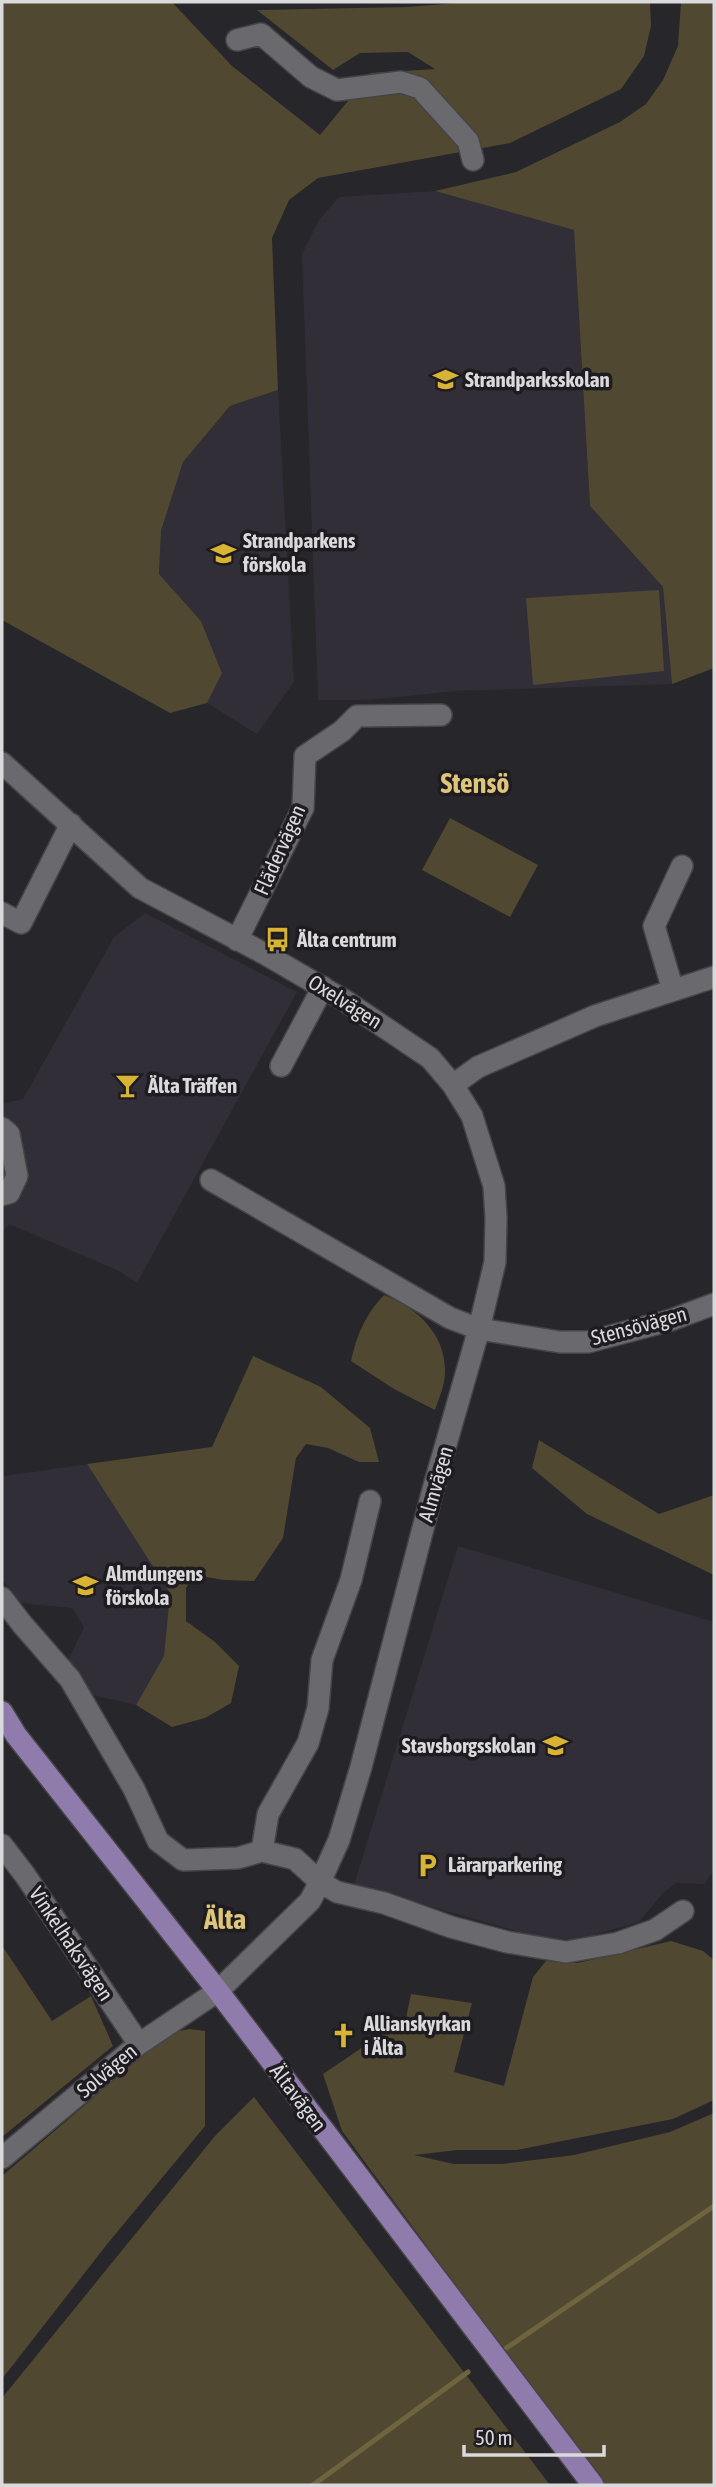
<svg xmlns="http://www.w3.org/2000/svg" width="716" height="2487" font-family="'Asap Condensed',sans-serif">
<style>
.built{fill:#312e37}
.green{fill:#504831}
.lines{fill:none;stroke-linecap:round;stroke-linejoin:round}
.stream{stroke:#70643f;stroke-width:5}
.minor-casing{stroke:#454447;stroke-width:24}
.major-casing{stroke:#454447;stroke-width:24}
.minor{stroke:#6a696e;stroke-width:21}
.major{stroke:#8f7cac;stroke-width:21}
.labels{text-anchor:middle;stroke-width:7;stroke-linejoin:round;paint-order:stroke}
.poi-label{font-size:21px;font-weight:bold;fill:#dad9dc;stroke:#1e1c20;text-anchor:start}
.street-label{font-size:21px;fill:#dad9dc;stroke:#1e1c20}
.district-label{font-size:28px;font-weight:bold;fill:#dfc579;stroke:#1e1c20}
</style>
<rect width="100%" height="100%" fill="#27262a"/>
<!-- built -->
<path class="built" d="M435,191L574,230L590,506L663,587L672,684L456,691L367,700H318L302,254L319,220L339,197Z
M278,390L294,682L257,734L207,703L222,672L201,621L159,574L161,531L183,462L230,406Z
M145,913L297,992L137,1283L119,1271L9,1224L2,1233V1104L23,1099L114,937Z
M87,1464L170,1593L164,1656L136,1705L92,1695L68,1661L84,1627L72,1608L20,1603L2,1579V1473L5,1476Z
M458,1546L714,1622V1870L704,1884L676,1883L663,1893L639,1922L576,1940L535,1936L354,1885Z"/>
<!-- green -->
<path class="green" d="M2,2H172L232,66L320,135L371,73L435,69L408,52L360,53L333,70L257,10L407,7L470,2H650L651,26L644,56L621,89L510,143L318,178L289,200L272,238L278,390L230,406L183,462L161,531L159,574L201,621L222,673L207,703L170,713L2,620Z
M681,2H714V668L672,684L663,587L590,506L574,230L435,191L516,172L620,122L646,104L663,80L678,46Z
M659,590L664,671L533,685L526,598Z
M450,818L538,865L510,917L422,870Z
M384,1295C417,1307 446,1335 445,1372C445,1385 439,1398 435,1410L394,1389L351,1361C357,1335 365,1315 384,1295Z
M253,1356L321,1387L370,1428L379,1462H359L328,1448L306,1444L296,1458L283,1538L254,1581L224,1580L195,1575L186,1588V1621L215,1642L239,1666L231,1703L205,1718L172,1727L136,1705L164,1656L170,1593L87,1464L212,1447Z
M539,1440L659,1514L714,1495V1575L587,1514L532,1468Z
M671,1941L703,1951L714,1960V2100L673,2119L517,2150H458L414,2155L454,2164H503L574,2155L670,2132L714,2113V2485H603L342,2131L323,2074L406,2018L411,1994L472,2003L454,2072L504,2086L533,1977L546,1961L578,1963Z
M3,1947L52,2021L91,1996L113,2046L2,2137Z
M190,2029L205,2031V2126L108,2243L2,2379V2176L169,2033Z
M254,2097L550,2485H2V2398L215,2136Z"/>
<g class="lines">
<!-- stream -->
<path class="stream" d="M505,2349L714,2206
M313,2485L468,2372"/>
<defs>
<path id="minor" d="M237,40L261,34L311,77L337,90L401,82L420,88L468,141L473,160
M2,763L140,888L265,954L344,1000L430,1058L453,1085L472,1116L494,1186L496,1218L495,1262L479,1329L434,1486L361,1767L339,1840L320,1882L310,1901L218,1991L139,2044L2,2158
M2,913L21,923L71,824
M237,940L303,808L305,756L342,731L357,716L441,715
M673,990L654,926L682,866
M281,1066L323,987
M453,1085L478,1067L595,1016L714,977
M2,1128L9,1134L17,1176L9,1193L2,1195
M211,1180L450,1318L479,1329L560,1342H588L671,1320L714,1304
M2,1598L22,1624L70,1679L134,1789L158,1841L183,1860L238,1858L262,1851L295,1859L320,1882L337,1892L384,1903L451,1927L507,1942L566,1952L618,1943L655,1930L683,1911
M2,1845L25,1875L139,2044
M262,1851L268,1814L308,1743L318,1708L322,1660L351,1580L370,1501"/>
<path id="major" d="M2,1712L16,1735L218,1991L593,2485"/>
</defs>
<!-- minor casing -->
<use href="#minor" class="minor-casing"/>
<!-- major casing -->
<use href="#major" class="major-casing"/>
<!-- minor -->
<use href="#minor" class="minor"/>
<!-- major -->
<use href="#major" class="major"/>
</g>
<!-- icons -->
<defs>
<symbol id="school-bare" viewBox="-9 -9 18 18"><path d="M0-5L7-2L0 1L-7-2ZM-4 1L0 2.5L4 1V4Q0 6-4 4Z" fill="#d9b334" stroke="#1e1c20" stroke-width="2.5" paint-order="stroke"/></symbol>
<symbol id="bus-bare" viewBox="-9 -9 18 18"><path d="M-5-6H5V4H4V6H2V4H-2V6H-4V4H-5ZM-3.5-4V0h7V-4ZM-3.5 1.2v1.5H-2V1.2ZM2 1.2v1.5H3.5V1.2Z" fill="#d9b334" stroke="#1e1c20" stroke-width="2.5" paint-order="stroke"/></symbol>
<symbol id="bar-bare" viewBox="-9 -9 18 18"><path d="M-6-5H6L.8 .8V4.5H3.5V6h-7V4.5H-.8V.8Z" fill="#d9b334" stroke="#1e1c20" stroke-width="2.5" paint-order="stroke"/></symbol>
<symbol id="parking-bare" viewBox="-9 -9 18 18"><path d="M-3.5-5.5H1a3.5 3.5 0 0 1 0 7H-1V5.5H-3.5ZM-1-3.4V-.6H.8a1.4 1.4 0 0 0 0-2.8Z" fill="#d9b334" stroke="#1e1c20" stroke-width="2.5" paint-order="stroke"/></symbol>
<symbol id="church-bare" viewBox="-9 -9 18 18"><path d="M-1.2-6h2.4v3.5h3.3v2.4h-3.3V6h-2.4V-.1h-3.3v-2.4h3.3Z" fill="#d9b334" stroke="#1e1c20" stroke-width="2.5" paint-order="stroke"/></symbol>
</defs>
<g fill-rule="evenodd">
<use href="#school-bare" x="428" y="362" width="35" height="35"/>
<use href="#school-bare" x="206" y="536" width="35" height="35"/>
<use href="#bus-bare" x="260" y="922" width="35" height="35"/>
<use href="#bar-bare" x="110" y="1068" width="35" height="35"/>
<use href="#school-bare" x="68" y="1568" width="35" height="35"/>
<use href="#school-bare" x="538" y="1728" width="35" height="35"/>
<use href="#parking-bare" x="410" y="1848" width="35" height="35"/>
<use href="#church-bare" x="326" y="2018" width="35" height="35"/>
</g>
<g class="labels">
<!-- poi labels -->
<g class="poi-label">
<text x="465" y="387">Strandparksskolan</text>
<text x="243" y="548">Strandparkens<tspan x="243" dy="24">förskola</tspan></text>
<text x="297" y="947">Älta centrum</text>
<text x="148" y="1093">Älta Träffen</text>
<text x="106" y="1581">Almdungens<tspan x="106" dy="24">förskola</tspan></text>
<text x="536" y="1753" text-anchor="end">Stavsborgsskolan</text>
<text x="448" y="1872">Lärarparkering</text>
<text x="364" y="2031">Allianskyrkan<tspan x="364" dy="24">i Älta</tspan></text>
</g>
<!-- street labels -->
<g class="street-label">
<text transform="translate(280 850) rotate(-66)" y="7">Flädervägen</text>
<text transform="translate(345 1002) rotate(32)" y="7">Oxelvägen</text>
<text transform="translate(639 1326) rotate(-15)" y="7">Stensövägen</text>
<text transform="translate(436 1484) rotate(-74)" y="7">Almvägen</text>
<text transform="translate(71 1944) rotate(56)" y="7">Vinkelhaksvägen</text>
<text transform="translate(107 2071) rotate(-40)" y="7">Solvägen</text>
<text transform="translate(298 2098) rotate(53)" y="7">Ältavägen</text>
</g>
<!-- district labels -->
<g class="district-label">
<text x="475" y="793">Stensö</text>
<text x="225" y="1929">Älta</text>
</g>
</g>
<!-- border -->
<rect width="716" height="2487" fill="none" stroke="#dad9dc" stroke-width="7"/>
<!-- scale -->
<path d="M464 2445v10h140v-10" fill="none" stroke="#dad9dc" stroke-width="3.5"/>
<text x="475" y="2445" font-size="21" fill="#dad9dc" stroke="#1e1c20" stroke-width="5" paint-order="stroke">50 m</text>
</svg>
